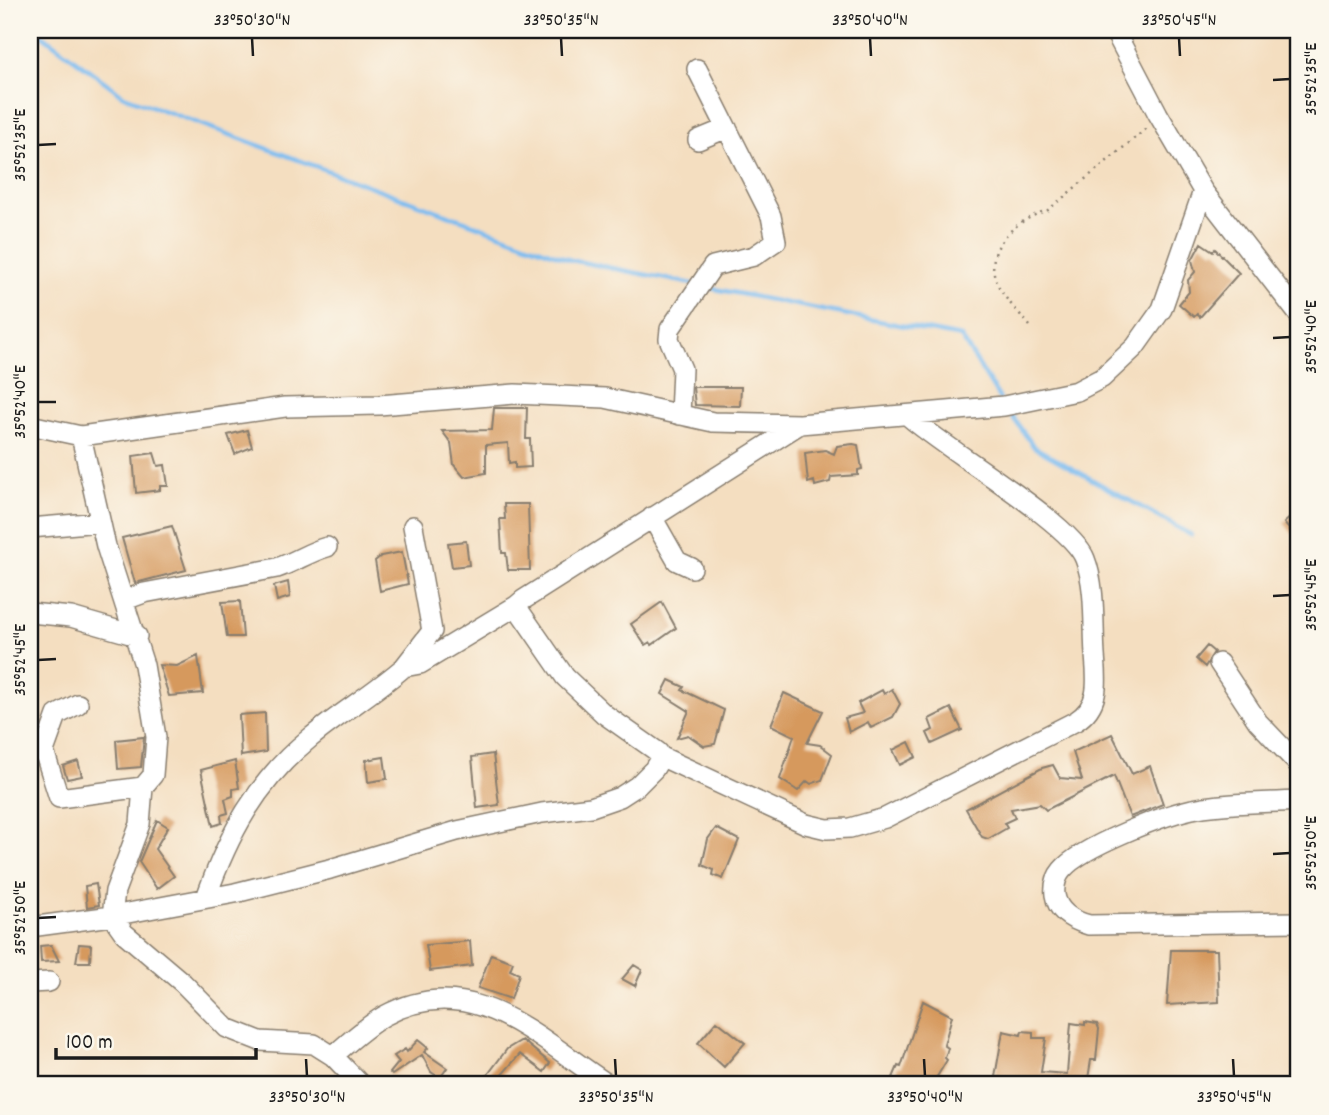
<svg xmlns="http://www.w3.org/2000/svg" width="1329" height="1115" font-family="Dekko,sans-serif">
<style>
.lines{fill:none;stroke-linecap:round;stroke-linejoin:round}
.stream{stroke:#7bbcf0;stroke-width:4.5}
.building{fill:#d6995d}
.minor-casing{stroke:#887d6e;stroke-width:22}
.path{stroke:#887d6e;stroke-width:2.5;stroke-dasharray:2 5;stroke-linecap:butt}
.minor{stroke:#fff;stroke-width:19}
.ticks{fill:none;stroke:#1c1c1c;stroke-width:2.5}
.neatline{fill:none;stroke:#1c1c1c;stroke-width:2.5}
.ticks-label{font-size:18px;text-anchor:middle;fill:#1c1c1c}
</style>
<rect width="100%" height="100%" fill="#fbf7ec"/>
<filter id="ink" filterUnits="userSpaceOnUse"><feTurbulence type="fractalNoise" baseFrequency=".0143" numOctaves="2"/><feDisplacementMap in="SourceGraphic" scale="14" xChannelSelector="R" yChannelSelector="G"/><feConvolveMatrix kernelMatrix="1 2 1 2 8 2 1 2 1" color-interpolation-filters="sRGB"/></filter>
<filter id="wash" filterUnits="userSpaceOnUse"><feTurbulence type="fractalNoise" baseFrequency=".00686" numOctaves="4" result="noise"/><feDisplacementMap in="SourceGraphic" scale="28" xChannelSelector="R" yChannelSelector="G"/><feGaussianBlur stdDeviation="1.57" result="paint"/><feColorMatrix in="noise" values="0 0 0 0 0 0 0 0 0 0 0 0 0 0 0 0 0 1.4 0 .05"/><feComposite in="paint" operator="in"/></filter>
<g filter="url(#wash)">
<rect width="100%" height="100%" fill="#f4dec0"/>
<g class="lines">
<!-- stream -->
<path class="stream" d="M35,30L124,96L571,260L693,284
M705,287L961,337L1000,399
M1009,412L1034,447L1191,535"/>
</g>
<g id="blocks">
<!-- building -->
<path class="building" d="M1201,243L1213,251L1215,249L1239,273L1200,317L1197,314L1194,317L1179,304L1189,292L1188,280L1195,272L1192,260Z
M693,387H741L740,406L695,405Z
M494,408H527L526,439H530L531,467L515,468V462L509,463L508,443L486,445V473L464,477L454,465L451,443L442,431L492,430Z
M247,430L252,447L235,454L228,435Z
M853,444L858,445L862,469L858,470V475L831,477L830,482L815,486L814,481L808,483L805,453L825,450L834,454L837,446Z
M154,453L158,466L165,465L168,486H160V490L136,493L133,456Z
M504,504H528L530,570H508L506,553H502L500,519H505Z
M1293,515L1299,524V529L1293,534L1284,523Z
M172,526L186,570L135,583L122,538Z
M466,541L469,565L452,567L448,543Z
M402,552L408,584L380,591L375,561L381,556Z
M288,582L290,597L277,601L274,586Z
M240,601L243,637H227L222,602Z
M662,602L676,628L652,645L650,642L645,645L631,624Z
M1207,646L1214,652L1205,667L1196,659Z
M198,656L203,693L169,696L159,665L177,666Z
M669,680L684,687L682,690L724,710L715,744L704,746L688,735L677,738L689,711L662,694Z
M892,689L900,704L893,717L871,728L868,722L849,732L845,718L863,713L858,703L882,690L884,694Z
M784,693L823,711L807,743L820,745L832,754L822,780L811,784L807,781L798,791L780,779L794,736L771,725Z
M951,708L962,730L932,744L927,733L933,730L929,719Z
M265,713L266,752L241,756L239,715Z
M1112,734L1132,774L1150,766L1163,804L1130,817L1114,776L1046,810L1040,804L1011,809L1015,818L1004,823L1007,828L988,839L982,837L966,809L1042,768L1053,765L1060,778L1082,780L1073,752Z
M144,737L141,767L118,769L116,740Z
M909,742L916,757L900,765L893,750Z
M493,754L499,805L477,808L472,757Z
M384,757L387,779L368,782L366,760Z
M78,761L82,776L67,779L63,766Z
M235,761L239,788L233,789V796L225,799L228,813L221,815L222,823L213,826L201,770Z
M157,820L168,827L155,849L174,876L157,889L139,862Z
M716,828L739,840L723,879L713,875L714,870L702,865L708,839Z
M96,884L99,905L87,907L85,886Z
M470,941L472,966L430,971L426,945Z
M79,944L91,945L90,962H76Z
M51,945L59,961L41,962L40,946Z
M1171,950H1217L1219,1002L1167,1005Z
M491,954L513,962L510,970L519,974L511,999L478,988Z
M634,965L642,970L635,986L622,979Z
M923,1001L952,1016L944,1045L948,1048L945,1058L947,1060L932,1085H890L898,1066L901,1067Z
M717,1021L745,1043L724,1067L698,1043Z
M1085,1022L1097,1024L1099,1029L1096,1060H1091L1087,1085H1058L995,1077L1003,1031L1021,1035L1022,1031L1033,1032V1038H1046L1041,1072L1067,1074L1071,1023L1085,1025Z
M418,1040L428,1048L424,1052L447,1068L440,1078L431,1072L422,1055L392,1075L390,1073L399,1062L394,1056L405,1049L407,1052Z
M522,1040L550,1063L544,1072L520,1054L493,1085H480L507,1049Z"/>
</g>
</g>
<g filter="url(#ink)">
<use href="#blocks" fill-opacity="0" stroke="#887d6e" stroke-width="2"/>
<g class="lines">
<defs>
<path id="minor" d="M1114,30L1158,114L1203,191L1299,315
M698,140L727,128
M680,415L682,369L669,339L670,329L713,266L754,256L776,241L771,216L697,69
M30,425L81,436L285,407L379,405L515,394L605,398L713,422L799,424
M81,436L106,546L144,665L156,737L153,775L143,787L140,824L115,891L112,916L124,933L183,983L227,1028L260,1041L314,1044L333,1056L361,1085
M652,517L677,561L692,568
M30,528L100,522
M125,600L144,593L277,568C295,562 309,552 327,547
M30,613L71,617L137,636
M1219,663L1258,722L1299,765
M404,667L432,631L413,526
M78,704L57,715L44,751L59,798L143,787
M660,756L806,824L827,829L850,828L885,818L1076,721C1101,705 1097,681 1095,655C1093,625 1096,587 1085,559C1072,523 943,448 907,415
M1299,801C1266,803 1231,802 1198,808C1167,813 1081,847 1062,870C1056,877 1054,886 1055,895C1058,913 1074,921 1089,925L1299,922
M206,898C228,835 257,781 310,738C340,713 374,693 404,667L420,664L516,606
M30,927L112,916L235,893L330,869L457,831L542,813L591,807L620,797L637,786L654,769L660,759L658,752L604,714L565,677L516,606L523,600L800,424L1004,406L1077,391L1102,378L1135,347L1162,309L1203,191
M30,983L49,982
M333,1056C349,1042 365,1027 384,1016C473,967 540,1041 609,1085"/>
</defs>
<!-- minor casing -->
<use href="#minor" class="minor-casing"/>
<!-- path -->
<path class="path" d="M1030,326C1020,313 1006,301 999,287C979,250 1015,220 1048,210L1147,128"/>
<!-- minor -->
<use href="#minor" class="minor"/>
</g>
</g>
<!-- ticks -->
<path class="ticks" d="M252,38L253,56M561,38L562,56M870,38L871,56M1179,38L1180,56M1273,80L1290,79M38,145L56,144M1273,338L1290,337M38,402H56M1273,596L1290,595M38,660L56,659M1273,854L1290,853M38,918L56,917M306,1059L307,1076M615,1059L616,1076M924,1059L925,1076M1233,1059L1234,1076"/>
<!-- margin -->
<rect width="1329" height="1115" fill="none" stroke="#fbf7ec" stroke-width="77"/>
<!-- scale -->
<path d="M56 1048v10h200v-10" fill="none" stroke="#1c1c1c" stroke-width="3.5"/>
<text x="66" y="1048" font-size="21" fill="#1c1c1c" stroke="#fbf7ec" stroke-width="5" paint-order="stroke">100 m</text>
<rect x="38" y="38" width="1252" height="1038" class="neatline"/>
<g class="ticks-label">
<text x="252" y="25">33°50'30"N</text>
<text x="561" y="25">33°50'35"N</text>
<text x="870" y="25">33°50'40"N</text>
<text x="1179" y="25">33°50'45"N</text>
<text transform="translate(1310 79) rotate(-90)" y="6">35°52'35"E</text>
<text transform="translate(19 145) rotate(-90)" y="6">35°52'35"E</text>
<text transform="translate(1310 337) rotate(-90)" y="6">35°52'40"E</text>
<text transform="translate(19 402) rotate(-90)" y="6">35°52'40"E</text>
<text transform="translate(1310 595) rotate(-90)" y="6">35°52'45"E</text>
<text transform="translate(19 660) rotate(-90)" y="6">35°52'45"E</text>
<text transform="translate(1310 853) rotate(-90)" y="6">35°52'50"E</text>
<text transform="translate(19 918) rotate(-90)" y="6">35°52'50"E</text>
<text x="307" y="1102">33°50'30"N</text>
<text x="616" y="1102">33°50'35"N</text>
<text x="925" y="1102">33°50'40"N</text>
<text x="1234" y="1102">33°50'45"N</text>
</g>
</svg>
